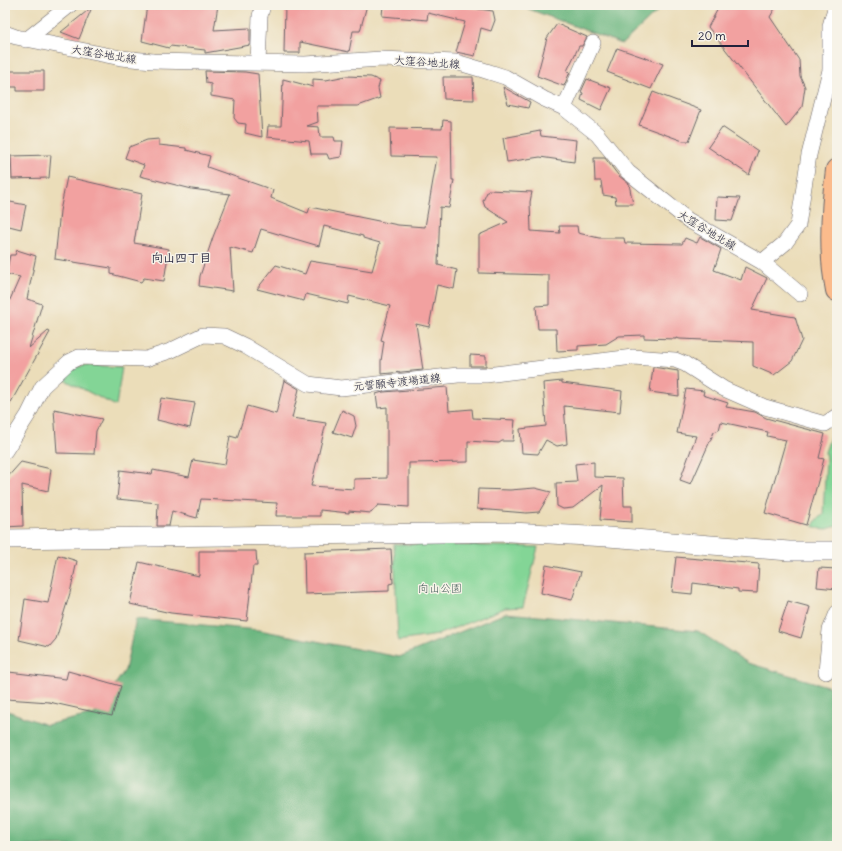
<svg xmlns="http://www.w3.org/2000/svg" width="842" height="851" font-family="Delius,'Klee One',sans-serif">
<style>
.green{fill:#83d596;stroke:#527c68}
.forest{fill:#6ab67f;stroke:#466c5d}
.building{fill:#f2a1a0}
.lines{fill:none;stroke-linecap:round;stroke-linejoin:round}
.minor-casing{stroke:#686367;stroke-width:16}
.tertiary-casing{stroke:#686367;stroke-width:20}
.trunk-casing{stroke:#686367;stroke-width:24}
.minor{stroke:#fff;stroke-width:15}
.tertiary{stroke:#fff;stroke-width:19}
.trunk{stroke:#fbbb8c;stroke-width:22}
.labels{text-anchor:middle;stroke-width:3;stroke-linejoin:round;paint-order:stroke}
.street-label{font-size:11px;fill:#22223b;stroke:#f7f3e8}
.park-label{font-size:11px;fill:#3f5856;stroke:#f7f3e8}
.neighbourhood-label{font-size:12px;font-weight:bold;fill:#22223b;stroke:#f7f3e8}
</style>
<rect width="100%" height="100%" fill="#f7f3e8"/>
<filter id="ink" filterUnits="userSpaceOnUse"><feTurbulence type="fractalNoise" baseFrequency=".025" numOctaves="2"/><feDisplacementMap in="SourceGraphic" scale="8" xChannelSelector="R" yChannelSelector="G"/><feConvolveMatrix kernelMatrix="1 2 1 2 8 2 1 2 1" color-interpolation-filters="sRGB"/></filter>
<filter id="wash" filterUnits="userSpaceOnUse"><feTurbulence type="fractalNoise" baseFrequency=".012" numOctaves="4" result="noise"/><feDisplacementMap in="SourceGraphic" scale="16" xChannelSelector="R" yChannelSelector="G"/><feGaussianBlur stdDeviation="0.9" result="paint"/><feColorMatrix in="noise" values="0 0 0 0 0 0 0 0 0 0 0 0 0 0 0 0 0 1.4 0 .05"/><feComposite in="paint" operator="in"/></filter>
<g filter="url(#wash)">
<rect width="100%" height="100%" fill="#ebddb9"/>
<!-- green -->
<path class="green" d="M86,365L122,367L116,406L61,378L70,369Z
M837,430V526L824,530L813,526L817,519L823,515L826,459L825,452L832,432Z
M394,544L538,547L523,607L505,608L437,635L398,641Z"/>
<!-- forest -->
<path class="forest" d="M518,5H664L622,44Z
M506,613L698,631L748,663L837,689V846H5V710L46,725L95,714L125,670L136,619L259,630L399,657Z"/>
<g id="blocks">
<!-- building -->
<path class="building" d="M147,5H218L214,30L250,28V45L205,53V50L170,46L169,48L142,41Z
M285,5H367L360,31H353L349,52L300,42V53H284Z
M383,5H465V7L493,11L495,20L491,31L481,28L475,56L456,52L465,22L428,13L427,20L382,16Z
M720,5H777L770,17L799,60L800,76L805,87L802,107L786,127L708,27Z
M92,7L79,39L61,32Z
M557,24L587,37L582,46H579L567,71L570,72L564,86L537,76L547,38Z
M617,48L663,64L651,89L607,72Z
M5,71H44V91H17V87H5Z
M205,71L245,72L258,74L262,137L245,133L246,124L238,123L234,118L235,100L211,96V84L206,83Z
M346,76L371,77L380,81L378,88L380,98L358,106H317L318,122L307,126L319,127L320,137H334L335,141H343L341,157L329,159L327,154H311L309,141L267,137L268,126H281L283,79L313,87V79L326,80Z
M443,77H473L474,100L444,99Z
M587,79L611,88L601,110L581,100L583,93L581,92Z
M503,87L530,102L528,108L508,104Z
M653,92L701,110L689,141H683L639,125Z
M443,120L451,121L452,180H454L449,208L440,207L438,265L457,270L454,289L437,285L429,327L416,324L423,370L381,374V361L384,341L381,340L390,306L349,296L348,304L306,294L304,301L257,289L276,265L305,274L310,261L372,271L380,243L363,238V236L324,226L319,246L261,229L253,253L230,247L233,291L199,286L200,276L213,237L230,194L192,189L140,176L144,165L125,158L129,147L147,140L159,139V145L186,148V150L210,156L207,167L273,190L271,198L308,213L310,207L398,225L425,227L437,157L391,156L390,128L442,129Z
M722,127L758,151L749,175L708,147Z
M540,131L541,136L576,140L574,162L540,157L507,162L503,138Z
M51,155L49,178L12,179L11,156Z
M594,158H605L618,175L629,184L633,204H616L615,197L603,195L601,181H595Z
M67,177L142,194L134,243L169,249L164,281L144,278L141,282L111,274V268L55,259L60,211Z
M488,190L532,192L530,202L531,231L560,233L559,226H577L578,233L599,238H624L625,243L682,244L685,238L697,243L700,237L702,238L721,249L714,270L741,280L745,267L767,278L752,310L795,317L802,340L792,361L774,375L753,366V342L680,339L676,338V339L644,338V335L619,336L606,344L578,346V350L557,351L556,329H538L536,306L549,305V275L479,273V235L508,222L485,207L483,201Z
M717,197L740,198L732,221L716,220Z
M5,201L26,205L21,229L5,225Z
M17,250L36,256L27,299L42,304L29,348L48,331L50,332L5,413V311L20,277L6,274L10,255H15Z
M470,355L486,356V366H470Z
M653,367L678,371L679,396L650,392Z
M284,380L299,389L292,418L326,423L311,486L354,489V479L387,478V407L378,408L376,394L383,392L447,387L449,411L472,409L473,418L515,420L513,441H502L499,443L468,441V462L409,463V507L378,505L371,513L349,511V513L320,510V516H276L277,503L201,499L197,518L172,511L169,526H157L158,503L117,499L120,470L152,474L153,470L189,477L193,460L225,465L230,436L237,438L247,406L276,414Z
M562,381V383L622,391L620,412L564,406L567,444L557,446L546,440L538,454L522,453L520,429L546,426L543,383Z
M686,389L704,391L703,395L728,403L726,407L755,412L766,418L825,434L819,458L824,459L806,525L765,513L786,440L767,436L768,432L721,422L719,430L714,432L691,484L680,480L696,436L677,433Z
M161,398L195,403L190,428L157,420Z
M54,409L102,419L96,431L94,454L57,453Z
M342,410L354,416L356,426L352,438L333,432Z
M21,462L51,469L48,491L22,485L23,526L5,527V480Z
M594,462V477L623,478L624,506H632V522L600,520L603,485L573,508L563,509L557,506L556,483L577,482L575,464Z
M535,488L551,492L539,512L526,513L477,509L478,489L510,490Z
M391,549L393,583L389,584V591L305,594L304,552Z
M199,551H256L257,566H253L247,621L171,613L130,604L139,562L199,576Z
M58,555L77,561L70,593L56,639L49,647L19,640L25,599L48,603Z
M676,557L759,564L757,593L738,592V589L693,583L692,594L672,592Z
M546,565L581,572L572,600L541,593Z
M819,568L837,569V589L817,587Z
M788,601L810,607L801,638L778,631Z
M68,671L121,686L112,716L49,702L6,699L9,672L66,679Z"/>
</g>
</g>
<g filter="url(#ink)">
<use href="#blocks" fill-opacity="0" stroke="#686367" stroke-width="1"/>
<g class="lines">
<defs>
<path id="minor" d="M5,33L16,37L121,58L153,61L305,64L381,59L456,62L483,70L505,77L544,99L564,108L597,134L628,172L688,220L762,262L800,294
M26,40L70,5
M258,63L260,16L263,5
M564,108L593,43
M762,262L785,243L798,225L809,155L830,70V26L836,5
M5,451L28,415L42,387L69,362L79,357L146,359L170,351L203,335L224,336L245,346L308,384L341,388L458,375H486L633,357L675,360L685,364L724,389L765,407L825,424L837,416
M826,672L830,630L837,613"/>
<path id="tertiary" d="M5,539L511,532L608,537L789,551H837"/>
<path id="trunk" d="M837,170C832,209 829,251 837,290"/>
</defs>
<!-- minor casing -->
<use href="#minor" class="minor-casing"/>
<!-- tertiary casing -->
<use href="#tertiary" class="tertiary-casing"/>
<!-- trunk casing -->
<use href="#trunk" class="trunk-casing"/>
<!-- minor -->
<use href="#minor" class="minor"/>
<!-- tertiary -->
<use href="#tertiary" class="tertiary"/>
<!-- trunk -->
<use href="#trunk" class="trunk"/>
</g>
</g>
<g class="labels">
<!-- street labels -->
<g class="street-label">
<text transform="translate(104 54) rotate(9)" y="4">大窪谷地北線</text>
<text transform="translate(427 62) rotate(4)" y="4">大窪谷地北線</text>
<text transform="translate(707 230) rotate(31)" y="4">大窪谷地北線</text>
<text transform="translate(397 382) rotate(-6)" y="4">元誓願寺渡場道線</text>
</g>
<!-- park labels -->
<g class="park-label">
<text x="440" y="592">向山公園</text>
</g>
<!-- neighbourhood labels -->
<g class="neighbourhood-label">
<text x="181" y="262">向山四丁目</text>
</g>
</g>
<!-- margin -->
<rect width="842" height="851" fill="none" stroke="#f7f3e8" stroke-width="20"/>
<!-- scale -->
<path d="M692 40v6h56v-6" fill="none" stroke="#22223b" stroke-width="2"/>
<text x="698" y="40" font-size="12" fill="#22223b" stroke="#f7f3e8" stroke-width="3" paint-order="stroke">20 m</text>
</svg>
